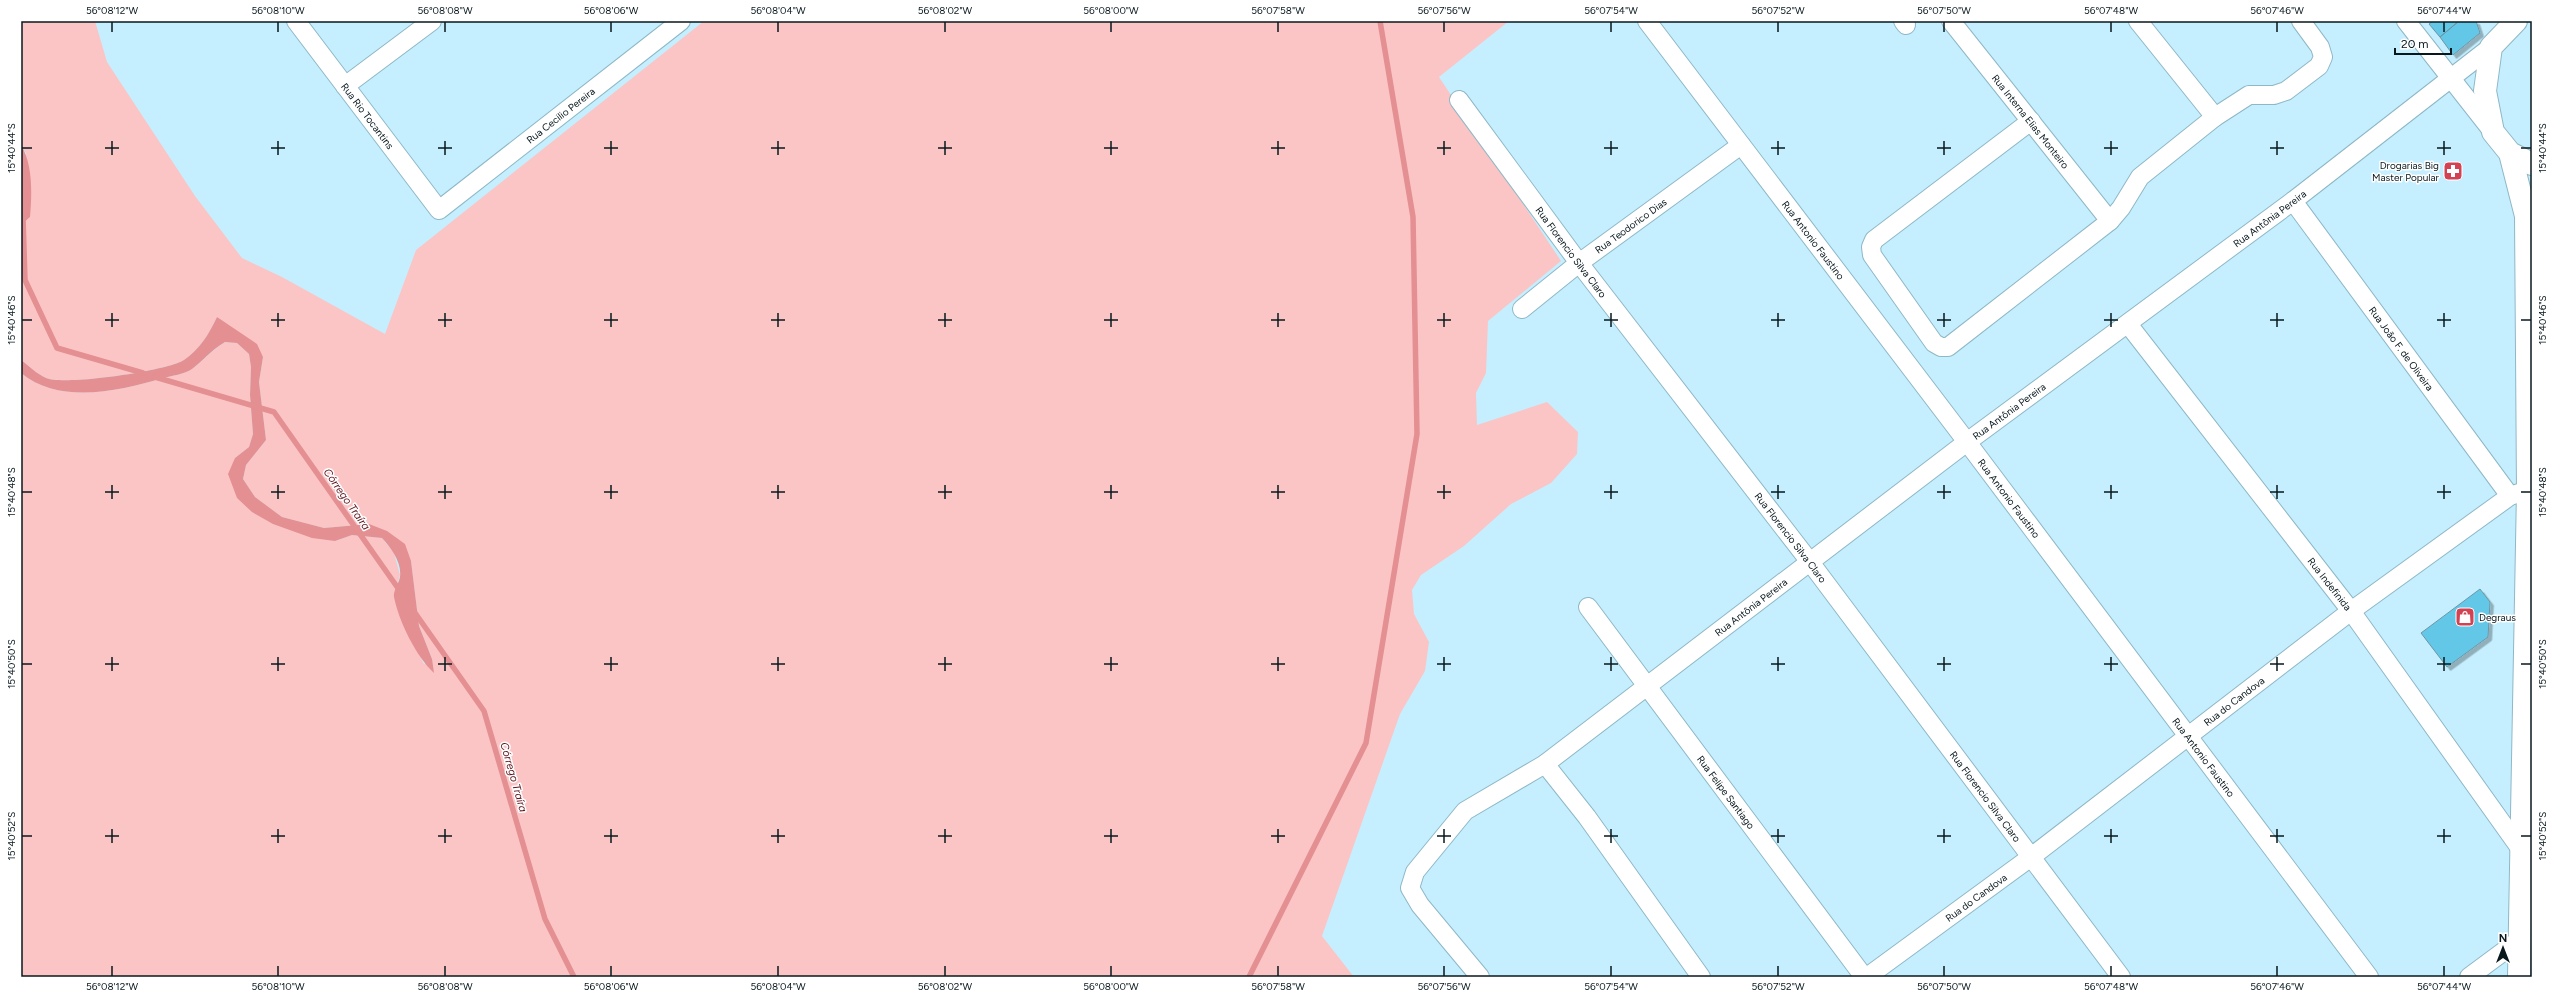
<svg xmlns="http://www.w3.org/2000/svg" width="2553" height="998" font-family="Figtree,sans-serif">
<style>
.green{fill:#fbc5c5}
.water{fill:#e48f91}
.lines{fill:none;stroke-linecap:round;stroke-linejoin:round}
.stream{stroke:#e48f91;stroke-width:5.5}
.building{fill:#64c8e8;stroke:#6e96a4;filter:url(#shadow)}
.street-casing{stroke:#8fb8c6;stroke-width:20}
.secondary-casing{stroke:#8fb8c6;stroke-width:24}
.street{stroke:#fff;stroke-width:18}
.secondary{stroke:#fff;stroke-width:22}
.ticks{fill:none;stroke:#08181d;stroke-width:1.5}
.labels{text-anchor:middle;stroke-width:3;stroke-linejoin:round;paint-order:stroke}
.street-label{font-size:10px;fill:#08181d;stroke:#fff}
.poi-label{font-size:10px;fill:#08181d;stroke:#fff;text-anchor:end}
.water-label{font-size:11px;font-style:italic;fill:#5f141e;stroke:#fff}
.neatline{fill:none;stroke:#08181d;stroke-width:1.5}
.ticks-label{font-size:10px;text-anchor:middle;fill:#08181d}
</style>
<defs>
<filter id="shadow"><feDropShadow dx="3.5" dy="3.5" stdDeviation="0" flood-color="#0004"/></filter>
</defs>
<rect width="100%" height="100%" fill="#c5efff"/>
<!-- green -->
<path class="green" d="M21,21H95L107,62L195,196L242,258L282,277L385,334L416,250L704,21H1509L1439,77L1561,261L1488,321L1486,373L1476,393L1477,425L1547,402L1578,432L1577,454L1551,483L1511,504L1464,546L1421,575L1412,590L1414,614L1429,642L1425,671L1400,714L1322,936L1354,977H21V373C60,405 119,391 163,378C171,376 185,374 192,369C203,361 212,350 225,342L237,343L249,354L251,367L250,395L253,434L249,447L235,458L237,498L335,541L352,535L382,538L394,553L400,575L394,596L404,624L424,664L432,659L419,626L411,561L369,524L324,528L282,517L255,497L243,479L246,465L266,440L259,382L263,357L217,317C209,334 200,349 184,360C166,371 64,386 46,378C37,374 29,366 21,360V225L30,217L26,153L21,145Z"/>
<!-- water -->
<path class="water" d="M21,145C33,164 32,195 30,217L21,225Z
M217,317L257,344L263,357L259,382L266,440L246,465L243,479L255,497L282,517L324,528L369,524L387,531L405,544L411,561L419,626L432,659L434,673C416,656 399,622 394,597C393,591 399,583 400,577C402,562 391,548 382,538L352,535L335,541L312,538L273,524L252,512L237,498L228,474L235,458L249,447L253,434L250,395L251,367L249,354L237,343L225,342C211,350 203,361 192,369C185,374 171,376 163,378C119,391 60,405 21,373V360C29,366 37,374 46,378C64,386 167,371 184,360C200,349 209,334 217,317Z"/>
<g class="lines">
<!-- stream -->
<path class="stream" d="M23,217L25,280L57,348L143,373
M155,377L274,412L400,591
M413,610L484,711L545,919L574,977
M1249,977L1366,743L1417,434L1413,217L1380,21"/>
</g>
<!-- building -->
<path class="building" d="M2433,21H2459L2440,37L2429,24Z
M2459,21H2476L2480,33L2453,55L2440,37Z
M2480,589L2490,602L2488,637L2447,667L2421,633Z"/>
<g class="lines">
<defs>
<g id="street">
<path id="s1" d="M296,21L439,210L681,21"/>
<path id="s2" d="M1647,21L1967,442L2369,977"/>
<path d="M1903,21L1906,25"/>
<path id="s3" d="M1951,21L2110,221"/>
<path d="M2138,21L2215,117"/>
<path d="M2406,21L2493,132"/>
<path d="M345,86L432,21"/>
<path id="s4" d="M1459,100L1579,263L1810,562L2121,977"/>
<path d="M2031,121L1874,240L1871,247L1872,255L1934,343L1941,347H1948L2110,221L2121,208L2140,177L2215,117L2249,95H2274L2286,91L2319,66L2323,57L2320,47L2301,21"/>
<path id="s5" d="M2293,201L2510,496"/>
<path id="s6" d="M1522,309L1579,263L1741,145"/>
<path id="s7" d="M2128,324L2351,611L2522,851"/>
<path id="s8" d="M1588,607L1864,977"/>
<path d="M1480,977L1420,905L1410,888L1415,872L1465,811L1545,764"/>
<path id="s9" d="M1701,977L1587,817L1545,764L1967,442L2293,201L2491,47"/>
<path id="s10" d="M1867,977L2031,857L2351,611L2510,496L2528,490"/>
<path d="M2469,977L2519,940"/>
</g>
<path id="secondary" d="M2516,21L2491,47L2485,91L2493,132L2510,153L2526,216L2528,490L2519,977
M2510,153L2532,164"/>
</defs>
<!-- street casing -->
<use href="#street" class="street-casing"/>
<!-- secondary casing -->
<use href="#secondary" class="secondary-casing"/>
<!-- street -->
<use href="#street" class="street"/>
<!-- secondary -->
<use href="#secondary" class="secondary"/>
</g>
<!-- ticks -->
<path class="ticks" d="M112,22V32M278,22V32M445,22V32M611,22V32M778,22V32M945,22V32M1111,22V32M1278,22V32M1444,22V32M1611,22V32M1778,22V32M1944,22V32M2111,22V32M2277,22V32M2444,22V32M112,141V155M278,141V155M445,141V155M611,141V155M778,141V155M945,141V155M1111,141V155M1278,141V155M1444,141V155M1611,141V155M1778,141V155M1944,141V155M2111,141V155M2277,141V155M2444,141V155M22,148H32M105,148H119M271,148H285M438,148H452M604,148H618M771,148H785M938,148H952M1104,148H1118M1271,148H1285M1437,148H1451M1604,148H1618M1771,148H1785M1937,148H1951M2104,148H2118M2270,148H2284M2437,148H2451M2521,148H2531M112,313V327M278,313V327M445,313V327M611,313V327M778,313V327M945,313V327M1111,313V327M1278,313V327M1444,313V327M1611,313V327M1778,313V327M1944,313V327M2111,313V327M2277,313V327M2444,313V327M22,320H32M105,320H119M271,320H285M438,320H452M604,320H618M771,320H785M938,320H952M1104,320H1118M1271,320H1285M1437,320H1451M1604,320H1618M1771,320H1785M1937,320H1951M2104,320H2118M2270,320H2284M2437,320H2451M2521,320H2531M112,485V499M278,485V499M445,485V499M611,485V499M778,485V499M945,485V499M1111,485V499M1278,485V499M1444,485V499M1611,485V499M1778,485V499M1944,485V499M2111,485V499M2277,485V499M2444,485V499M22,492H32M105,492H119M271,492H285M438,492H452M604,492H618M771,492H785M938,492H952M1104,492H1118M1271,492H1285M1437,492H1451M1604,492H1618M1771,492H1785M1937,492H1951M2104,492H2118M2270,492H2284M2437,492H2451M2521,492H2531M112,657V671M278,657V671M445,657V671M611,657V671M778,657V671M945,657V671M1111,657V671M1278,657V671M1444,657V671M1611,657V671M1778,657V671M1944,657V671M2111,657V671M2277,657V671M2444,657V671M22,664H32M105,664H119M271,664H285M438,664H452M604,664H618M771,664H785M938,664H952M1104,664H1118M1271,664H1285M1437,664H1451M1604,664H1618M1771,664H1785M1937,664H1951M2104,664H2118M2270,664H2284M2437,664H2451M2521,664H2531M112,829V843M278,829V843M445,829V843M611,829V843M778,829V843M945,829V843M1111,829V843M1278,829V843M1444,829V843M1611,829V843M1778,829V843M1944,829V843M2111,829V843M2277,829V843M2444,829V843M22,836H32M105,836H119M271,836H285M438,836H452M604,836H618M771,836H785M938,836H952M1104,836H1118M1271,836H1285M1437,836H1451M1604,836H1618M1771,836H1785M1937,836H1951M2104,836H2118M2270,836H2284M2437,836H2451M2521,836H2531M112,966V976M278,966V976M445,966V976M611,966V976M778,966V976M945,966V976M1111,966V976M1278,966V976M1444,966V976M1611,966V976M1778,966V976M1944,966V976M2111,966V976M2277,966V976M2444,966V976"/>
<!-- icons -->
<defs>
<symbol id="pharmacy-square" viewBox="-11 -11 22 22"><rect x="-9" y="-9" width="18" height="18" rx="4" fill="#d34252" stroke="#fff"/><path d="M-2-6h4v4h4v4h-4v4h-4v-4h-4v-4h4Z" fill="#fff"/></symbol>
<symbol id="shop-square" viewBox="-11 -11 22 22"><rect x="-9" y="-9" width="18" height="18" rx="4" fill="#d34252" stroke="#fff"/><path d="M-5-2.5h2.3a2.7 3.5 0 0 1 5.4 0H5L5.5 6h-11ZM-1.5-2.5h3a1.5 2.3 0 0 0-3 0Z" fill="#fff"/></symbol>
</defs>
<g fill-rule="evenodd">
<use href="#pharmacy-square" x="2442" y="160" width="22" height="22"/>
<use href="#shop-square" x="2454" y="606" width="22" height="22"/>
</g>
<g class="labels">
<!-- street labels -->
<g class="street-label">
<text dy="4" stroke="none"><textPath href="#s1" startOffset="119">Rua Rio Tocantins</textPath></text>
<text dy="4" stroke="none"><textPath href="#s1" startOffset="391">Rua Cecilio Pereira</textPath></text>
<text dy="4" stroke="none"><textPath href="#s3" startOffset="128">Rua Interna Elias Monteiro</textPath></text>
<text dy="4" stroke="none"><textPath href="#s9" startOffset="1171">Rua Antônia Pereira</textPath></text>
<text dy="4" stroke="none"><textPath href="#s6" startOffset="137">Rua Teodorico Dias</textPath></text>
<text dy="4" stroke="none"><textPath href="#s2" startOffset="275">Rua Antonio Faustino</textPath></text>
<text dy="4" stroke="none"><textPath href="#s4" startOffset="189">Rua Florencio Silva Claro</textPath></text>
<text dy="4" stroke="none"><textPath href="#s5" startOffset="183">Rua João F. de Oliveira</textPath></text>
<text dy="4" stroke="none"><textPath href="#s9" startOffset="847">Rua Antônia Pereira</textPath></text>
<text dy="4" stroke="none"><textPath href="#s2" startOffset="599">Rua Antonio Faustino</textPath></text>
<text dy="4" stroke="none"><textPath href="#s4" startOffset="549">Rua Florencio Silva Claro</textPath></text>
<text dy="4" stroke="none"><textPath href="#s7" startOffset="329">Rua Indefinida</textPath></text>
<text dy="4" stroke="none"><textPath href="#s9" startOffset="523">Rua Antônia Pereira</textPath></text>
<text dy="4" stroke="none"><textPath href="#s10" startOffset="459">Rua do Candova</textPath></text>
<text dy="4" stroke="none"><textPath href="#s2" startOffset="923">Rua Antonio Faustino</textPath></text>
<text dy="4" stroke="none"><textPath href="#s8" startOffset="231">Rua Felipe Santiago</textPath></text>
<text dy="4" stroke="none"><textPath href="#s4" startOffset="873">Rua Florencio Silva Claro</textPath></text>
<text dy="4" stroke="none"><textPath href="#s10" startOffset="135">Rua do Candova</textPath></text>
</g>
<!-- poi labels -->
<g class="poi-label">
<text x="2439" y="169">Drogarias Big<tspan x="2439" dy="12">Master Popular</tspan></text>
<text x="2479" y="621" text-anchor="start">Degraus</text>
</g>
<!-- water labels -->
<g class="water-label">
<text transform="translate(347 499) rotate(55)" y="4">Córrego Traíra</text>
<text transform="translate(514 777) rotate(74)" y="4">Córrego Traíra</text>
</g>
</g>
<!-- border -->
<rect width="2553" height="998" fill="none" stroke="#ffffff" stroke-width="44"/>
<!-- north arrow -->
<g transform="translate(2503 948)" stroke="#ffffff" stroke-width="3" paint-order="stroke">
<path d="M0-3L7 15L0 10L-7 15Z" fill="#08181d"/>
<text y="-6" font-size="11" font-weight="bold" text-anchor="middle" fill="#08181d">N</text>
</g>
<!-- scale -->
<path d="M2395 48v6h56v-6" fill="none" stroke="#08181d" stroke-width="2"/>
<text x="2401" y="48" font-size="12" fill="#08181d" stroke="#ffffff" stroke-width="3" paint-order="stroke">20 m</text>
<rect x="22" y="22" width="2509" height="954" class="neatline"/>
<g class="ticks-label">
<text x="112" y="14">56°08'12"W</text>
<text x="278" y="14">56°08'10"W</text>
<text x="445" y="14">56°08'08"W</text>
<text x="611" y="14">56°08'06"W</text>
<text x="778" y="14">56°08'04"W</text>
<text x="945" y="14">56°08'02"W</text>
<text x="1111" y="14">56°08'00"W</text>
<text x="1278" y="14">56°07'58"W</text>
<text x="1444" y="14">56°07'56"W</text>
<text x="1611" y="14">56°07'54"W</text>
<text x="1778" y="14">56°07'52"W</text>
<text x="1944" y="14">56°07'50"W</text>
<text x="2111" y="14">56°07'48"W</text>
<text x="2277" y="14">56°07'46"W</text>
<text x="2444" y="14">56°07'44"W</text>
<text transform="translate(11 148) rotate(-90)" y="4">15°40'44"S</text>
<text transform="translate(2542 148) rotate(-90)" y="4">15°40'44"S</text>
<text transform="translate(11 320) rotate(-90)" y="4">15°40'46"S</text>
<text transform="translate(2542 320) rotate(-90)" y="4">15°40'46"S</text>
<text transform="translate(11 492) rotate(-90)" y="4">15°40'48"S</text>
<text transform="translate(2542 492) rotate(-90)" y="4">15°40'48"S</text>
<text transform="translate(11 664) rotate(-90)" y="4">15°40'50"S</text>
<text transform="translate(2542 664) rotate(-90)" y="4">15°40'50"S</text>
<text transform="translate(11 836) rotate(-90)" y="4">15°40'52"S</text>
<text transform="translate(2542 836) rotate(-90)" y="4">15°40'52"S</text>
<text x="112" y="990">56°08'12"W</text>
<text x="278" y="990">56°08'10"W</text>
<text x="445" y="990">56°08'08"W</text>
<text x="611" y="990">56°08'06"W</text>
<text x="778" y="990">56°08'04"W</text>
<text x="945" y="990">56°08'02"W</text>
<text x="1111" y="990">56°08'00"W</text>
<text x="1278" y="990">56°07'58"W</text>
<text x="1444" y="990">56°07'56"W</text>
<text x="1611" y="990">56°07'54"W</text>
<text x="1778" y="990">56°07'52"W</text>
<text x="1944" y="990">56°07'50"W</text>
<text x="2111" y="990">56°07'48"W</text>
<text x="2277" y="990">56°07'46"W</text>
<text x="2444" y="990">56°07'44"W</text>
</g>
</svg>
